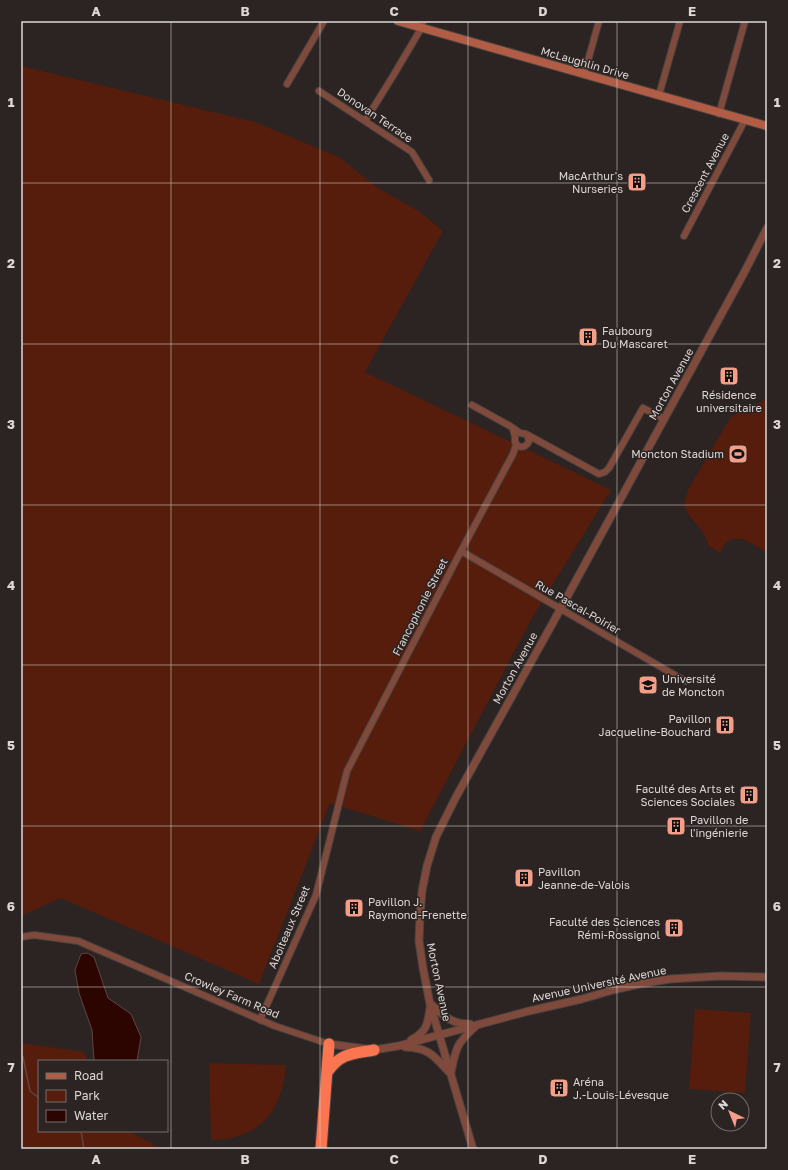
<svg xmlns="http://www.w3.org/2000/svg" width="788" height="1170" font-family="'Golos Text',sans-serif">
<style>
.green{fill:#561c0c}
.water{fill:#2c0500;stroke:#614440}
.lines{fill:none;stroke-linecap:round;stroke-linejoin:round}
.stream{stroke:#614440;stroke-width:1.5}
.minor-casing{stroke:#47413f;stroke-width:8}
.tertiary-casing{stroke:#47413f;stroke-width:9}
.secondary-casing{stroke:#47413f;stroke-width:10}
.motorway-casing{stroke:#47413f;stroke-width:13}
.minor{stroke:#7f4a3b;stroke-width:6}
.tertiary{stroke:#7f4a3b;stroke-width:7}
.secondary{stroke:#b15c45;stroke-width:8}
.motorway{stroke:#fa7550;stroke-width:11}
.grid{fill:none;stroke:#dcd7d6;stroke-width:1;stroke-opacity:0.55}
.labels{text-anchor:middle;stroke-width:3;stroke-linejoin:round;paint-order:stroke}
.street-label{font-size:11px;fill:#dcd7d6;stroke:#2b2422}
.poi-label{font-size:11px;fill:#dcd7d6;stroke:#2b2422;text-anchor:start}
.neatline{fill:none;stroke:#dcd7d6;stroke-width:1.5}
.grid-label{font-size:13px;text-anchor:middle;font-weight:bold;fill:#dcd7d6}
</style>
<rect width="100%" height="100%" fill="#2b2422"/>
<!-- green -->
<path class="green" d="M21,66L255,122L339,157L378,188L420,212L443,231L365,372L611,490L532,618L420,831L330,803L259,984L61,898L21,916Z
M767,399V552L743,539H731L725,544L720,553L709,546L704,534L689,515L684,505L688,490L730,418L739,412Z
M695,1009L751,1013L745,1093L689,1089Z
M21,1043L84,1052L88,1061H39V1131H129L162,1149H21Z
M209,1063L286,1065C283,1111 259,1140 211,1140Z"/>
<!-- water -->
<path class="water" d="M87,953L94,957L108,998L131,1014L141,1037L137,1061H94L92,1030L79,993L75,970L81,954Z"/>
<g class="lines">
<!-- stream -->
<path class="stream" d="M21,1054L23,1057L30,1091L39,1098
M81,1131L84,1149"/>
<defs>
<path id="minor" d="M584,75L599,21
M287,84L324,21
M319,91L412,152L429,180
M659,95L680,21
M719,114L745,21
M365,121L393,76L422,27L423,21
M684,236L745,120
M472,405L510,426L520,433L526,434L599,474L605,472L609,468L643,408L664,419
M513,429L515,437V442L518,446C523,448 527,446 529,441L527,435
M461,551L685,681
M21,937L34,935L78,941L275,1026L329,1044
M260,1020L316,895L347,771L461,551L513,454L516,445"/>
<path id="tertiary" d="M431,1004C444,1016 451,1024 470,1024
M411,1040C426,1032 428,1025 430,1008
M329,1044L374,1050L398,1046L529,1011L582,999L613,990L639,984L670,979L721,976L767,977
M405,1047C429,1048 433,1055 449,1072
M451,1072C456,1047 457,1043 476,1026
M473,1149L430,1004L423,968L419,941L420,915L422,891L427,866L436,837L456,797L561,608L745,271L767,228"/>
<path id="secondary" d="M398,21L767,126"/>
<path id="motorway" d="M328,1071C341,1053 352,1054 374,1050
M321,1149L329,1044"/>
</defs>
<!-- minor casing -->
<use href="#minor" class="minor-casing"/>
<!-- tertiary casing -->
<use href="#tertiary" class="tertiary-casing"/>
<!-- secondary casing -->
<use href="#secondary" class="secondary-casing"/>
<!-- motorway casing -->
<use href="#motorway" class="motorway-casing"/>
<!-- minor -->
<use href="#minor" class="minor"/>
<!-- tertiary -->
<use href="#tertiary" class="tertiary"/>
<!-- secondary -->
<use href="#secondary" class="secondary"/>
<!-- motorway -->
<use href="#motorway" class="motorway"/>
</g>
<!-- grid -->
<path class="grid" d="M171,21V1149M320,21V1149M468,21V1149M617,21V1149M21,183H767M21,344H767M21,505H767M21,665H767M21,826H767M21,987H767"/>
<!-- icons -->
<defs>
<symbol id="building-square" viewBox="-11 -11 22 22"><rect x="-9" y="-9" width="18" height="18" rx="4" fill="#f49e87" stroke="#2b2422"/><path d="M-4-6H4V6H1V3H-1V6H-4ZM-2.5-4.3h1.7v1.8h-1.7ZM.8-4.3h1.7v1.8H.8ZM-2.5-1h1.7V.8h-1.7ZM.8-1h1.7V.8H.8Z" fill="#111"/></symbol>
<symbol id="stadium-square" viewBox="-11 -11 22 22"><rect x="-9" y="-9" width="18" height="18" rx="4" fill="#f49e87" stroke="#2b2422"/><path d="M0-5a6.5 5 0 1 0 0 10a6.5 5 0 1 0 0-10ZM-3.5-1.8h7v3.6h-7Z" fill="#111"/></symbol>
<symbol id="university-square" viewBox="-11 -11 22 22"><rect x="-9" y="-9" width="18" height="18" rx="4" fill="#f49e87" stroke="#2b2422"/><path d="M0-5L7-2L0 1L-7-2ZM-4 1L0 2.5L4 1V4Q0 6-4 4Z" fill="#111"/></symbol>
</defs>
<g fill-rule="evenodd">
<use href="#building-square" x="626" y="171" width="22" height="22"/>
<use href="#building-square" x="577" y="326" width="22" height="22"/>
<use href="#building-square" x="718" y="365" width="22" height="22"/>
<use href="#stadium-square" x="727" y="443" width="22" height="22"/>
<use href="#university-square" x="637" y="674" width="22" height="22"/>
<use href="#building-square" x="714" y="714" width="22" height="22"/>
<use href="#building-square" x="738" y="784" width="22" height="22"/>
<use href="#building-square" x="665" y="815" width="22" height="22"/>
<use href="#building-square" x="513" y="867" width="22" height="22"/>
<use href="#building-square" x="343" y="897" width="22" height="22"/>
<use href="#building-square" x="663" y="917" width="22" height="22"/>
<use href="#building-square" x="548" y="1077" width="22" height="22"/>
</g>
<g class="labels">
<!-- street labels -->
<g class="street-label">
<text transform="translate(585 63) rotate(16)" y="4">McLaughlin Drive</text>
<text transform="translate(375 115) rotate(34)" y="4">Donovan Terrace</text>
<text transform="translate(705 173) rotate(-62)" y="4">Crescent Avenue</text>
<text transform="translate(671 384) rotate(-61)" y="4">Morton Avenue</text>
<text transform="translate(420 607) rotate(-63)" y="4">Francophonie Street</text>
<text transform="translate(578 607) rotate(30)" y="4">Rue Pascal-Poirier</text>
<text transform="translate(515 668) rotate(-61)" y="4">Morton Avenue</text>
<text transform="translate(289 927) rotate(-67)" y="4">Aboiteaux Street</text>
<text transform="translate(439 982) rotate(78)" y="4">Morton Avenue</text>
<text transform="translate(599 984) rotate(-12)" y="4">Avenue Université Avenue</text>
<text transform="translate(232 995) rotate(23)" y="4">Crowley Farm Road</text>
</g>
<!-- poi labels -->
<g class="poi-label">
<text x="623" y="180" text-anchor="end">MacArthur's<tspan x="623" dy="13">Nurseries</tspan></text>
<text x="602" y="335">Faubourg<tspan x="602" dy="13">Du Mascaret</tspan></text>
<text x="729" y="399" text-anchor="middle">Résidence<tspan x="729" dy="13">universitaire</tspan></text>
<text x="724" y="458" text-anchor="end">Moncton Stadium</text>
<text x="662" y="683">Université<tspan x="662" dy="13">de Moncton</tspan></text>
<text x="711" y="723" text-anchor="end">Pavillon<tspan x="711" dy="13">Jacqueline-Bouchard</tspan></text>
<text x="735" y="793" text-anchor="end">Faculté des Arts et<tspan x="735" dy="13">Sciences Sociales</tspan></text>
<text x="690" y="824">Pavillon de<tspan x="690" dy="13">l'ingénierie</tspan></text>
<text x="538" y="876">Pavillon<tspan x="538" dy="13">Jeanne-de-Valois</tspan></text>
<text x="368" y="906">Pavillon J.<tspan x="368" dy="13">Raymond-Frenette</tspan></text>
<text x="660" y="926" text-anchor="end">Faculté des Sciences<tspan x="660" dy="13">Rémi-Rossignol</tspan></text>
<text x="573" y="1086">Aréna<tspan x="573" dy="13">J.-Louis-Lévesque</tspan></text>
</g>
</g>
<!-- border -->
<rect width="788" height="1170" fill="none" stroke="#2b2422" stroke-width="44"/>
<!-- legend -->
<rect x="38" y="1060" width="130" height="72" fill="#2b2422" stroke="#726c6a"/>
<rect x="46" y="1073" width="20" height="6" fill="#b15c45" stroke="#726c6a"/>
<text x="74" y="1080" font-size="12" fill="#dcd7d6">Road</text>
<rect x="46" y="1090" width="20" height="12" fill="#561c0c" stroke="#726c6a"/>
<text x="74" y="1100" font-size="12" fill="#dcd7d6">Park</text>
<rect x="46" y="1110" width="20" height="12" fill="#2c0500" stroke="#726c6a"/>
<text x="74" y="1120" font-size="12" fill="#dcd7d6">Water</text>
<!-- north arrow -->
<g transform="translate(730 1112) rotate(317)"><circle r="19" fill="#2b2422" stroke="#726c6a"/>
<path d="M0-3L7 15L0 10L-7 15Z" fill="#f49e87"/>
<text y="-6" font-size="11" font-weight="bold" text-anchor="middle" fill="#dcd7d6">N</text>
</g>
<rect x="22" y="22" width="744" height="1126" class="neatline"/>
<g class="grid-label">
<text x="96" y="16">A</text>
<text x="245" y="16">B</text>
<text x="394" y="16">C</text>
<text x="543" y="16">D</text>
<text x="692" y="16">E</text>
<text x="11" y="107">1</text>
<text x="777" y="107">1</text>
<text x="11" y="268">2</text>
<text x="777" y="268">2</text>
<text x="11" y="429">3</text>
<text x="777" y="429">3</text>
<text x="11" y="590">4</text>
<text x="777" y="590">4</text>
<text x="11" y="750">5</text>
<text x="777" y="750">5</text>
<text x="11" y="911">6</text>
<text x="777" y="911">6</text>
<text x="11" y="1072">7</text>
<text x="777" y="1072">7</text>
<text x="96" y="1164">A</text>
<text x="245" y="1164">B</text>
<text x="394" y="1164">C</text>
<text x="543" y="1164">D</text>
<text x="692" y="1164">E</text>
</g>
</svg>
